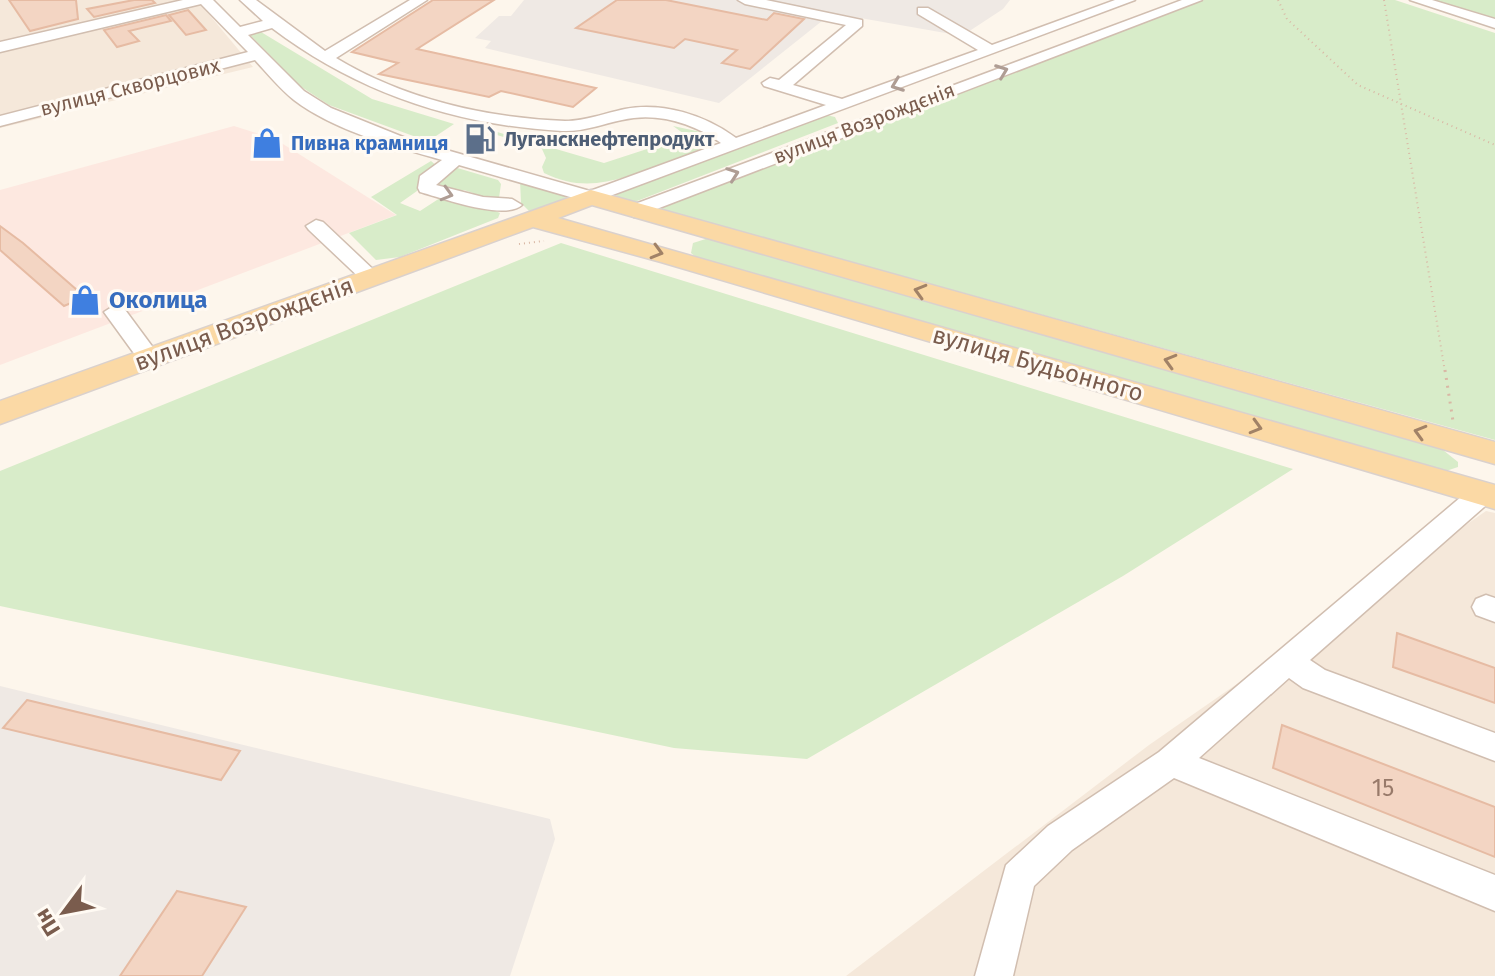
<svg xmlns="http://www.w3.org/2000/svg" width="1495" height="976" font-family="'Fira Sans',sans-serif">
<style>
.residential{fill:#f5e8da}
.commercial{fill:#fde8e0}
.industrial{fill:#efe9e4}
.green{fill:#d8ecc9}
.building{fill:#f3d5c3;stroke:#e6bba3;stroke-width:2}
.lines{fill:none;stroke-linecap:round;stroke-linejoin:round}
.minor-casing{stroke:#d1beb0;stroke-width:3}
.major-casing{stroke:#dad1cd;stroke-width:3}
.path-far1{stroke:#d9b8a5;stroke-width:2;stroke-dasharray:1 4;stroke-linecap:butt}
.path{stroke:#d9b8a5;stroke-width:3;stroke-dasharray:2 6;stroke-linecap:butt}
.minor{fill:#fff;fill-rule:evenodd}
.major{fill:#fbd9a5;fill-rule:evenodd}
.oneway{stroke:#af9d94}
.oneway2{stroke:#a18267}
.labels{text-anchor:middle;stroke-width:6;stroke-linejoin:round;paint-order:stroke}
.far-street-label{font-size:20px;fill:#7a5c4d;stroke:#fffaf3}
.far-service-label{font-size:20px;font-weight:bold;fill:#4e5e75;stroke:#fffaf3;text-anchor:start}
.far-shop-label{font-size:20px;font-weight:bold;fill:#366cbe;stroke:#fffaf3;text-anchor:start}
.shop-label{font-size:24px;font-weight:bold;fill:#366cbe;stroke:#fffaf3;text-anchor:start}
.street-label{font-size:24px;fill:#7a5c4d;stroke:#fffaf3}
.near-number-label{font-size:24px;fill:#987a6a}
</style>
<rect width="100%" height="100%" fill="#fdf6ec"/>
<!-- residential -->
<path class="residential" d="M0,0H197L253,67L0,128Z
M1486,511L1495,513V976H846L1149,745Z"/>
<!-- commercial -->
<path class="commercial" d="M234,126L275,139L396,215L0,365V190Z"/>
<!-- industrial -->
<path class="industrial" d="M524,0H1010L1003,9L968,32L951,34L832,13L719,103L485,48L491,41L475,38L499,16H511Z
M0,686L550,819L555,839L510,976H0Z"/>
<!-- green -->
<path class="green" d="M1204,0H1395L1495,33V440L657,208Z
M1430,0H1495V20Z
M261,32L372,99L454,124L433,138L416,137L329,105L300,86L250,35Z
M826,115L835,117L838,123L637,201H628L616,196L620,191Z
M673,126L701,132L707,138V145C695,153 679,157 666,162C624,178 588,195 544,173L542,167L546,158L542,149L484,131L487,129L604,163L687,136Z
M431,161L437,166L423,176L417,191L400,203L420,211L440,198L495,211L500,213L498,218L400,257L376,260L349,233L397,215L371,197Z
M454,167L498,180L501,184L499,198L471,196L473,193L464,190L457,193L436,187L434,180Z
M520,180L565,195L566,199L529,211L521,203Z
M712,237L1438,446L1458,462V467L1446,471L1426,469L697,258L691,253L693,243Z
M561,243L1293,469L1123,576L807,759L674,748L0,606V471Z"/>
<!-- building -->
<path class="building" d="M9,0H76L78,19L30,31Z
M134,0H152L155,3L94,17L87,9Z
M433,0H494L417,49L596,88L573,107L501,91L489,97L379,74L398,63L352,52Z
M617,0H666L767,20L774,13L804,19L750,69L722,63L737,50L685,39L674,48L576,28Z
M188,10L206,30L186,35L169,15Z
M166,15L171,21L129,31L139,41L117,47L104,30Z
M0,226L23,243L85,297L64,306L0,250Z
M1397,633L1495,668V703L1393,667Z
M27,700L240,751L221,780L3,728Z
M1282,725L1495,807V857L1273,768Z
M177,891L246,907L202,976H120Z"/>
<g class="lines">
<defs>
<path id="minor" d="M183,0H213L240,27L263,21L240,0H256L325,51L410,0H427L336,58C404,99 486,118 565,121C586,121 605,113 625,109C663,102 705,115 736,138L826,105L764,86L762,83L770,78L779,80L846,25L745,4L738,0H766L862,20V26L793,85L842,99L978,50L918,14V8H928L992,45L1115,0H1135L591,203L459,165L436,185L483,197L512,199L522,205C505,221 442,198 420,192L418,188L420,176L442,160C393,146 335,131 294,100C280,89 267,73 255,60L0,126V116L248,52L201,4L0,52V42ZM272,28C358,93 455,125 562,131C583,132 602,124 622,120C657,112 693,123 721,143L590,191L408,139L331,108L304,91L248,35Z
M1182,0H1202L641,215L634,217L624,211L627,207Z
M1410,0H1432L1495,19V28Z
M316,220L323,222L378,274L381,278L378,282H364L309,230L306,226Z
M115,305L123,307L157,353L160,358L157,363H141L104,312Z
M1483,484L1492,486L1495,491L1492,500L1310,660L1325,670L1495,733V761L1303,688L1289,678L1199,758L1495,875V911L1174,778L1072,850L1034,886L1013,976H975L1006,865L1048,826L1159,752L1474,486Z
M1486,595L1495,598V622L1476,615L1472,607L1476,599Z"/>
<path id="major" d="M591,190L1495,442V464L592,205L558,218L1495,485V509L661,262L533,227L0,424V401Z"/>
</defs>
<!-- minor casing -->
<use href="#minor" class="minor-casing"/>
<!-- major casing -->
<use href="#major" class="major-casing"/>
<!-- path-far1 -->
<path class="path-far1" d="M1278,0L1287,19L1358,85L1495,145
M1384,0L1445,372
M519,244L544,241"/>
<!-- path -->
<path class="path" d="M1445,370L1453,421"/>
<!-- minor -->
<use href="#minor" class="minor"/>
<!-- major -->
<use href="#major" class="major"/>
</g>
<!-- one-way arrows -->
<defs><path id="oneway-chevron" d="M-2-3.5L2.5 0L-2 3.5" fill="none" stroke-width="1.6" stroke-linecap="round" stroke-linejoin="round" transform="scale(2)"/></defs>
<g class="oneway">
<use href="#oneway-chevron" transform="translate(1002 71) rotate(-21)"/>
<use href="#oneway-chevron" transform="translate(897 85) rotate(159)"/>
<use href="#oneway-chevron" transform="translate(733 174) rotate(-20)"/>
<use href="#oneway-chevron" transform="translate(447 194) rotate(16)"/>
</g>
<g class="oneway2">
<use href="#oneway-chevron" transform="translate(657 252) rotate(16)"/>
<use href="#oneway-chevron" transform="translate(920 291) rotate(-164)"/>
<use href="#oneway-chevron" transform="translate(1170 361) rotate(-164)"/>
<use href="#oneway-chevron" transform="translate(1256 427) rotate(16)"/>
<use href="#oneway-chevron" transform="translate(1420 432) rotate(-164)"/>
</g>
<!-- icons -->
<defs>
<symbol id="fuel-bare" viewBox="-9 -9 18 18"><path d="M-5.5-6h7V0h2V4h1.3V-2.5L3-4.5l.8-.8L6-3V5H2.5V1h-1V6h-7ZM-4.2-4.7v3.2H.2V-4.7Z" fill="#5c6f8a" stroke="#fffaf3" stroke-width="2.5" paint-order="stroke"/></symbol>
<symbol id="shop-bare" viewBox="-9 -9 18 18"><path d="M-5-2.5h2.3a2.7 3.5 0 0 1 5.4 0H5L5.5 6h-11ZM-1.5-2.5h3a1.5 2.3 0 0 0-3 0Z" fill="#3f7fe0" stroke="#fffaf3" stroke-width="2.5" paint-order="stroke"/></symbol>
</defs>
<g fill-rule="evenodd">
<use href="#fuel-bare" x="458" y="117" width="44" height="44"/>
<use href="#shop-bare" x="245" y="121" width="44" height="44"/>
<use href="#shop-bare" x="63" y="278" width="44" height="44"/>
</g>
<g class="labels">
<!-- far-street labels -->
<g class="far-street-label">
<text transform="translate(130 87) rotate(-14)" y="7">вулиця Скворцових</text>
<text transform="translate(864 123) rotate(-21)" y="7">вулиця Возрождєнія</text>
</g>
<!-- far-service labels -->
<g class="far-service-label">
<text x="504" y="146">Луганскнефтепродукт</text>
</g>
<!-- far-shop labels -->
<g class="far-shop-label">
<text x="291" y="150">Пивна крамниця</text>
</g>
<!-- shop labels -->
<g class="shop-label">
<text x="109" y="308">Околица</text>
</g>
<!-- street labels -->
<g class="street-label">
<text transform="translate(244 324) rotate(-20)" y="8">вулиця Возрождєнія</text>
<text transform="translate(1038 364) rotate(16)" y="8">вулиця Будьонного</text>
</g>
<!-- near-number labels -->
<g class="near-number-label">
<text x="1383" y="796">15</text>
</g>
</g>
<!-- north arrow -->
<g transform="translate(64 912) rotate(238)" stroke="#fffaf3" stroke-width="6" paint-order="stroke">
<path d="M0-6L14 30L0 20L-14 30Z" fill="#7a5c4d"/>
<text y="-12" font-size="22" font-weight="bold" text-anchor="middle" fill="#7a5c4d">Пн</text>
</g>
</svg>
